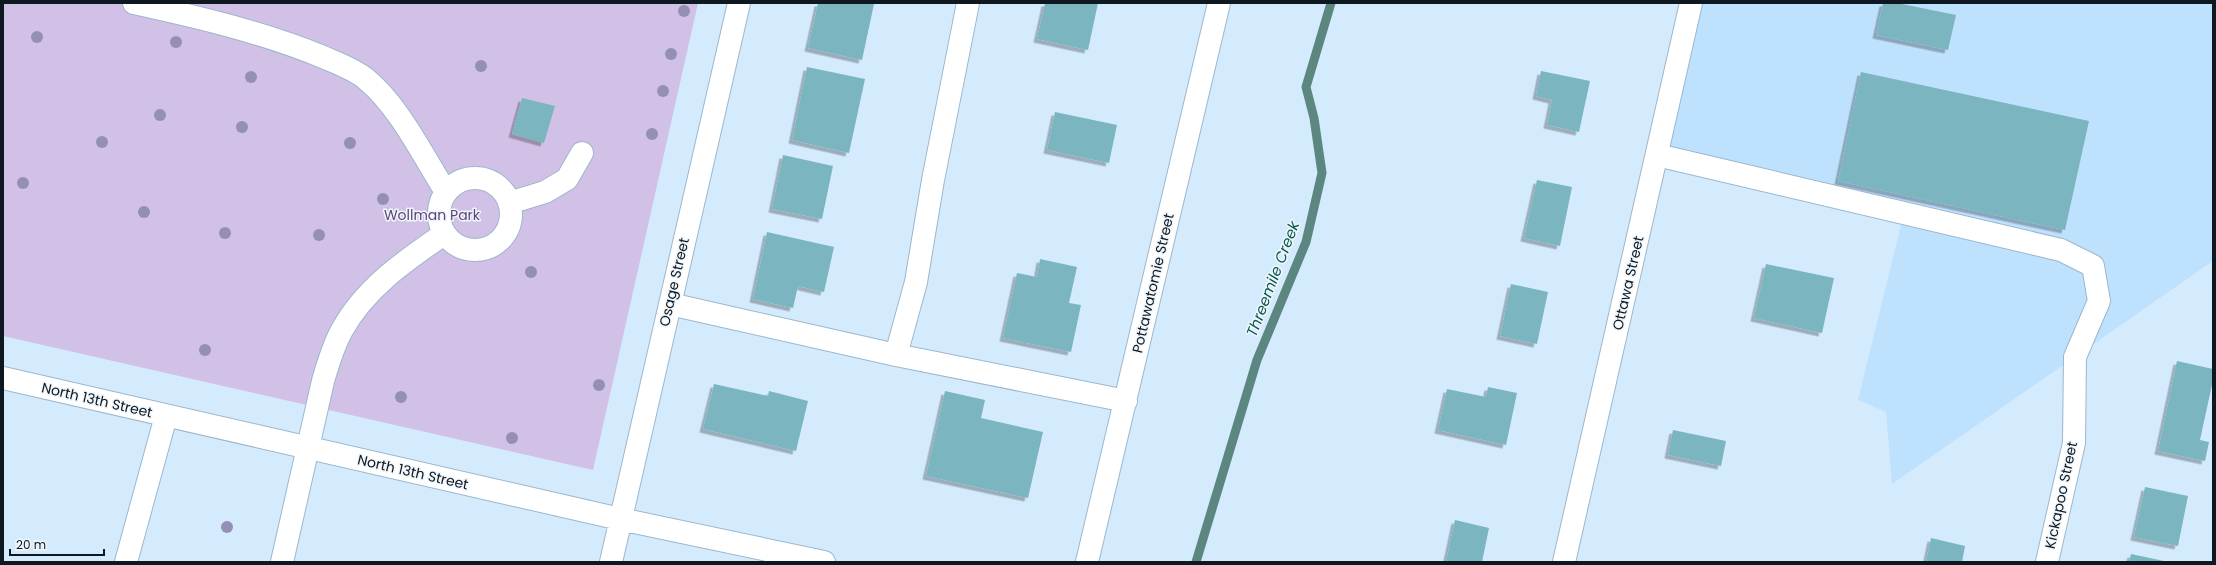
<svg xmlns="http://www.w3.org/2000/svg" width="2216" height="565" font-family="Poppins,sans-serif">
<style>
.built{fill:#bee1fd}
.green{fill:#d2c1e7}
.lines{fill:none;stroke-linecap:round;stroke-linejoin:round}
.stream{stroke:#5c8780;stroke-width:9}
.building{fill:#7ab5c0;filter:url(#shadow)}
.minor-casing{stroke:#9bb7cd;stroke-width:24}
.minor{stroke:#fff;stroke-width:22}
.tree{fill:#938fb5}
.labels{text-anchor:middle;stroke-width:3;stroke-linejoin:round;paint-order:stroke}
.park-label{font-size:14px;fill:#5e437a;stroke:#f0f6fb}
.street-label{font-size:14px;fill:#0e1820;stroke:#f0f6fb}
.water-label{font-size:15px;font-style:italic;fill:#06594d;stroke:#f0f6fb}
</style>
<defs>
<filter id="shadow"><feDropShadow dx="-3.5" dy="3.5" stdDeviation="0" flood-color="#0004"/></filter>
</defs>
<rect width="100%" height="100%" fill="#d4ebfe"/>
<!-- built -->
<path class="built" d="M1691,3H2213V261L1892,484L1886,412L1858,400L1904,213L1657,155Z"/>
<!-- green -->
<path class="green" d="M3,3H698L593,470L3,336Z"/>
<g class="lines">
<!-- stream -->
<path class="stream" d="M1196,562L1257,360L1306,242L1322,173L1314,118L1306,87L1331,3"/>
</g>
<!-- building -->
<path class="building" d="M818,3L874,4L862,60L808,48Z
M1045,3H1098L1088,50L1037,39Z
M1883,3H1897L1956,15L1948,50L1876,35Z
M807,67L865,79L849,153L792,140Z
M1541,71L1590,81L1579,132L1547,125L1552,100L1536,96Z
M1861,72L2089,121L2065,230L1838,181Z
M522,98L555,106L544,143L512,134Z
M1055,112L1117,125L1109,163L1047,150Z
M783,155L833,166L822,219L772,209Z
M1537,180L1572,187L1560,246L1524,238Z
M767,232L834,247L824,292L798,286L793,308L753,299Z
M1040,259L1077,267L1069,303L1081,305L1071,352L1003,338L1017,273L1037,277Z
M1766,264L1834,278L1822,333L1754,318Z
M1511,284L1548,292L1537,344L1500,336Z
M2177,361L2213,369V380L2200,440L2209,442L2205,461L2158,451Z
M714,384L768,396L769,391L808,401L796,451L703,429Z
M1488,387L1517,393L1506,445L1438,430L1447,389L1486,397Z
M945,391L985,400L981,418L1043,432L1028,498L926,476Z
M1673,430L1726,441L1721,466L1668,455Z
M2145,487L2188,496L2178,546L2134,537Z
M1455,520L1489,528L1482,562H1446Z
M1931,538L1965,546L1962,562H1926Z
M2131,554L2164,561V562H2129Z"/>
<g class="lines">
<defs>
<path id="minor" d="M134,3C198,17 262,32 323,57C337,63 354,69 366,79C399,106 423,156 446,192
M1657,155L2061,250L2093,266L2099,301L2075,357L2074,443L2047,562
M439 214a36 36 0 1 1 72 0a36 36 0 1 1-72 0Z
M509,203L545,192L567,179L582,153
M670,304L896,355L916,282L933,180L968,3
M896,355L1126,401
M3,378L620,519L824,562
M126,562L166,416
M282,562L323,381C328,364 333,346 342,330C365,288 406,260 444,234
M611,562L739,3
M1087,562L1219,3
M1564,562L1691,3"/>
</defs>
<!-- minor casing -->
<use href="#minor" class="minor-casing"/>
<!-- minor -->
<use href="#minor" class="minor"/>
</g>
<!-- trees -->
<g class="tree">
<circle cx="684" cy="11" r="6"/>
<circle cx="37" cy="37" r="6"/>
<circle cx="176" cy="42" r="6"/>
<circle cx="671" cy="54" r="6"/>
<circle cx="481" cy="66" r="6"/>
<circle cx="251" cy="77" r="6"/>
<circle cx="663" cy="91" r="6"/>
<circle cx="160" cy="115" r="6"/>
<circle cx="242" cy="127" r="6"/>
<circle cx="652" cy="134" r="6"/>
<circle cx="102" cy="142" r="6"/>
<circle cx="350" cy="143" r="6"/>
<circle cx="23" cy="183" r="6"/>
<circle cx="383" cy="199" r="6"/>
<circle cx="144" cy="212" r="6"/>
<circle cx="225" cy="233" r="6"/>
<circle cx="319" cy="235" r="6"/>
<circle cx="531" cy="272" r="6"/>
<circle cx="205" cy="350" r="6"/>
<circle cx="599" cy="385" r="6"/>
<circle cx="401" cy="397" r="6"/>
<circle cx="512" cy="438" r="6"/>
<circle cx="227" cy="527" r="6"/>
</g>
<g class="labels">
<!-- park labels -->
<g class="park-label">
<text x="432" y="220">Wollman Park</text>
</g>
<!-- street labels -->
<g class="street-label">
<text transform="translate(674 282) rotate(-77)" y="5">Osage Street</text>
<text transform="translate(1153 283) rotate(-77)" y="5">Pottawatomie Street</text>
<text transform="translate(1628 283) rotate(-77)" y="5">Ottawa Street</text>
<text transform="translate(97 400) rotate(13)" y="5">North 13th Street</text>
<text transform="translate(413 472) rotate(13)" y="5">North 13th Street</text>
<text transform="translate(2061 495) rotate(-78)" y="5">Kickapoo Street</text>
</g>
<!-- water labels -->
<g class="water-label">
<text transform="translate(1273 279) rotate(-69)" y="5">Threemile Creek</text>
</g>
</g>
<!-- border -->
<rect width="2216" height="565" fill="none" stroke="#0e1820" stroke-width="8"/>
<!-- scale -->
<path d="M10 549v6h94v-6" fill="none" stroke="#0e1820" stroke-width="2"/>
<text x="16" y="549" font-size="12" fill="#0e1820" stroke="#f0f6fb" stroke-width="3" paint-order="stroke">20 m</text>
</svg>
